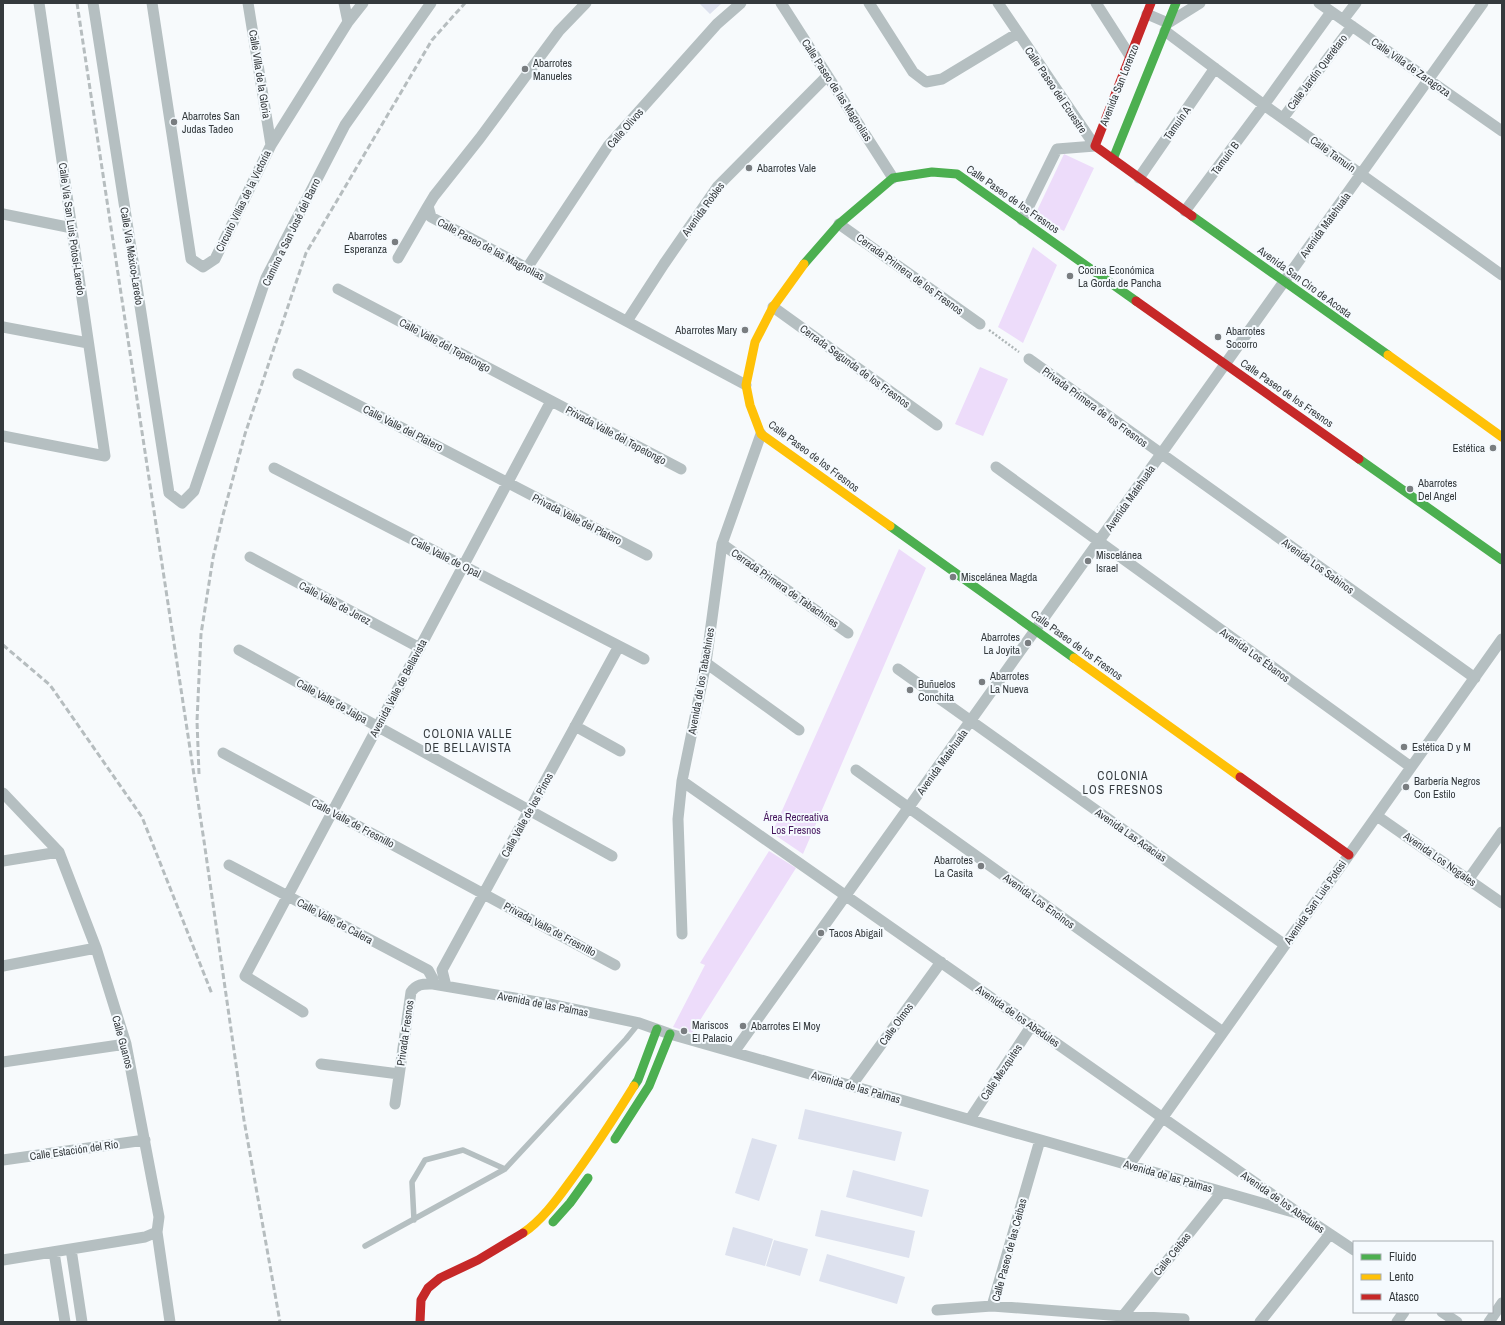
<svg xmlns="http://www.w3.org/2000/svg" width="1505" height="1325" font-family="'Archivo Narrow',sans-serif">
<style>
.green{fill:#eddcfa}
.building{fill:#dde1ee}
.lines{fill:none;stroke-linecap:round;stroke-linejoin:round}
.path{stroke:#adb5b6;stroke-width:2.5;stroke-dasharray:2 2;stroke-linecap:butt}
.lane{stroke:#b5bfc1;stroke-width:5.5}
.street{stroke:#b5bfc1;stroke-width:11}
.fast{stroke:#4caf50;stroke-width:9}
.slow{stroke:#ffc107;stroke-width:9}
.jam{stroke:#c62828;stroke-width:9}
.rail{stroke:#b6bdbf;stroke-width:3;stroke-dasharray:6 3;stroke-linecap:butt}
.poi-dot{fill:#797d80;stroke:#f5fafe;stroke-width:1.5}
.labels{text-anchor:middle;stroke-width:4;stroke-linejoin:round;paint-order:stroke}
.poi-label{font-size:11px;fill:#353a3d;stroke:#f5fafe;text-anchor:start}
.street-label{font-size:11px;fill:#353a3d;stroke:#f5fafe}
.park-label{font-size:11px;fill:#46165d;stroke:#f5fafe}
.neighbourhood-label{font-size:12px;letter-spacing:1px;fill:#353a3d;stroke:#f5fafe}
</style>
<rect width="100%" height="100%" fill="#f7fafc"/>
<!-- green -->
<path class="green" d="M1064,154L1094,168L1064,231L1034,217Z
M1033,247L1057,265L1023,343L998,327Z
M980,367L1008,379L983,436L955,424Z
M899,549L926,568L803,854L772,833Z
M769,851L796,868L692,1033L673,1027L705,965L700,963Z"/>
<!-- building -->
<path class="building" d="M699,3H722L710,14Z
M805,1109L902,1132L895,1161L798,1139Z
M752,1138L777,1145L759,1201L735,1193Z
M853,1170L929,1190L922,1217L846,1197Z
M821,1210L915,1231L909,1258L815,1236Z
M733,1227L773,1239L765,1266L725,1255Z
M774,1240L808,1249L800,1276L766,1266Z
M827,1254L905,1277L897,1304L819,1281Z"/>
<g class="lines">
<!-- path -->
<path class="path" d="M989,330L1019,352"/>
<!-- lane -->
<path class="lane" d="M414,1220L412,1182L425,1160L463,1150L505,1169
M365,1246L505,1169L626,1039L639,1023"/>
<!-- street -->
<path class="street" d="M93,3L169,493L182,503L194,491L266,278L345,125L431,3
M152,3L191,259L203,267L215,259L271,145L348,22L363,3
M248,3L271,145
M344,3L348,22
M586,3L559,31L480,138L434,196L428,206L431,217L746,385
M781,3L893,178
M869,3L913,72L926,82L942,79L1018,33
M998,3L1095,146
M1096,3L1130,56
M1319,3L1502,131
M1147,14L1168,23L1200,3
M1343,20L1356,3
M1165,31L1264,105L1502,275
M1283,118L1352,26
M1139,178L1215,68
M1185,211L1264,105L1331,12
M3,214L72,228
M1022,220L1057,149L1095,146
M839,224L980,324
M398,258L428,206
M527,268L608,146L717,24L741,3
M338,289L681,469
M773,307L937,425
M627,321L664,264L718,186L827,76
M3,327L88,343
M1029,359L1475,678
M298,374L647,555
M3,436L105,456L39,3
M996,467L1411,767
M274,468L644,659
M722,544L848,633
M250,557L420,648
M239,650L612,856
M706,663L799,730
M898,669L1285,945
M575,726L620,751
M223,753L615,965
M856,770L1223,1032
M682,781L1300,1214L1354,1250
M3,793L59,852L96,948L126,1044L159,1217L157,1232L170,1322
M1377,816L1502,903
M3,861L59,852
M229,865L428,970L433,979V984
M1468,880L1502,832
M682,934L678,819L682,781L706,663L722,544L761,434
M3,966L96,948
M446,986L442,970L619,646
M303,1012L245,976L551,401
M734,1052L1483,3
M3,1062L126,1044
M321,1064L399,1074
M851,1086L941,962
M395,1104L411,992C417,983 424,984 433,984L549,1004L639,1023L670,1034L1300,1214
M970,1119L1032,1025
M3,1160L145,1140
M1129,1165L1502,639
M71,1249L82,1322
M54,1252L65,1322
M3,1260L145,1237L157,1232
M992,1306L1040,1140
M937,1310L992,1306L1123,1316L1184,1319
M1442,1312L1457,1322
M1123,1316L1222,1192
M1260,1322L1330,1234
M1397,1322L1404,1312
M1489,1322L1502,1303"/>
<!-- fast -->
<path class="fast" d="M1113,159L1176,3
M1192,216L1388,355
M804,264L839,224L893,178L932,172L957,174L1136,301
M1359,459L1502,560
M890,526L1074,658
M634,1086L638,1080L657,1029
M615,1139L649,1086L670,1034
M553,1222L570,1203L588,1178"/>
<!-- slow -->
<path class="slow" d="M804,264L773,307L755,342L746,385L750,405L761,434L890,526
M1388,355L1502,437
M1074,658L1240,777
M523,1233C541,1221 556,1201 569,1183C592,1152 613,1120 634,1086"/>
<!-- jam -->
<path class="jam" d="M1151,3L1095,146L1192,216
M1136,301L1359,459
M1240,777L1349,855
M420,1322L421,1300L428,1288L440,1278L478,1260L523,1233"/>
<!-- rail -->
<path class="rail" d="M77,3L204,841L244,1120L280,1322
M3,645L50,685L142,817L212,994
M199,774L197,721L201,634L213,558L223,515L245,434L306,253L432,40L465,3"/>
</g>
<!-- markers -->
<g class="poi-dot">
<circle cx="525" cy="69" r="4"/>
<circle cx="174" cy="122" r="4"/>
<circle cx="749" cy="168" r="4"/>
<circle cx="395" cy="242" r="4"/>
<circle cx="1070" cy="276" r="4"/>
<circle cx="745" cy="330" r="4"/>
<circle cx="1218" cy="337" r="4"/>
<circle cx="1493" cy="448" r="4"/>
<circle cx="1410" cy="489" r="4"/>
<circle cx="1088" cy="561" r="4"/>
<circle cx="953" cy="577" r="4"/>
<circle cx="1028" cy="643" r="4"/>
<circle cx="982" cy="682" r="4"/>
<circle cx="910" cy="690" r="4"/>
<circle cx="1404" cy="747" r="4"/>
<circle cx="1406" cy="787" r="4"/>
<circle cx="981" cy="866" r="4"/>
<circle cx="821" cy="933" r="4"/>
<circle cx="743" cy="1026" r="4"/>
<circle cx="684" cy="1031" r="4"/>
</g>
<g class="labels">
<!-- poi labels -->
<g class="poi-label">
<text x="533" y="67">Abarrotes<tspan x="533" dy="13">Manueles</tspan></text>
<text x="182" y="120">Abarrotes San<tspan x="182" dy="13">Judas Tadeo</tspan></text>
<text x="757" y="172">Abarrotes Vale</text>
<text x="387" y="240" text-anchor="end">Abarrotes<tspan x="387" dy="13">Esperanza</tspan></text>
<text x="1078" y="274">Cocina Económica<tspan x="1078" dy="13">La Gorda de Pancha</tspan></text>
<text x="737" y="334" text-anchor="end">Abarrotes Mary</text>
<text x="1226" y="335">Abarrotes<tspan x="1226" dy="13">Socorro</tspan></text>
<text x="1485" y="452" text-anchor="end">Estética</text>
<text x="1418" y="487">Abarrotes<tspan x="1418" dy="13">Del Angel</tspan></text>
<text x="1096" y="559">Miscelánea<tspan x="1096" dy="13">Israel</tspan></text>
<text x="961" y="581">Miscelánea Magda</text>
<text x="1020" y="641" text-anchor="end">Abarrotes<tspan x="1020" dy="13">La Joyita</tspan></text>
<text x="990" y="680">Abarrotes<tspan x="990" dy="13">La Nueva</tspan></text>
<text x="918" y="688">Buñuelos<tspan x="918" dy="13">Conchita</tspan></text>
<text x="1412" y="751">Estética D y M</text>
<text x="1414" y="785">Barbería Negros<tspan x="1414" dy="13">Con Estilo</tspan></text>
<text x="973" y="864" text-anchor="end">Abarrotes<tspan x="973" dy="13">La Casita</tspan></text>
<text x="829" y="937">Tacos Abigail</text>
<text x="692" y="1029">Mariscos<tspan x="692" dy="13">El Palacio</tspan></text>
<text x="751" y="1030">Abarrotes El Moy</text>
</g>
<!-- street labels -->
<g class="street-label">
<text transform="translate(1411 67) rotate(35)" y="4">Calle Villa de Zaragoza</text>
<text transform="translate(1317 72) rotate(-53)" y="4">Calle Jardín Querétaro</text>
<text transform="translate(260 74) rotate(81)" y="4">Calle Villa de la Gloria</text>
<text transform="translate(1119 85) rotate(-68)" y="4">Avenida San Lorenzo</text>
<text transform="translate(837 90) rotate(57)" y="4">Calle Paseo de las Magnolias</text>
<text transform="translate(1056 90) rotate(56)" y="4">Calle Paseo del Ecuestre</text>
<text transform="translate(1177 123) rotate(-55)" y="4">Tamuín A</text>
<text transform="translate(625 128) rotate(-49)" y="4">Calle Olivos</text>
<text transform="translate(1333 154) rotate(36)" y="4">Calle Tamuín</text>
<text transform="translate(1225 158) rotate(-53)" y="4">Tamuín B</text>
<text transform="translate(1013 199) rotate(35)" y="4">Calle Paseo de los Fresnos</text>
<text transform="translate(243 201) rotate(-64)" y="4">Circuito Villas de la Victoría</text>
<text transform="translate(703 209) rotate(-54)" y="4">Avenida Robles</text>
<text transform="translate(1325 225) rotate(-54)" y="4">Avenida Matehuala</text>
<text transform="translate(72 229) rotate(82)" y="4">Calle Vía San Luis Potosí-Laredo</text>
<text transform="translate(291 232) rotate(-64)" y="4">Camino a San José del Barro</text>
<text transform="translate(491 249) rotate(28)" y="4">Calle Paseo de las Magnolias</text>
<text transform="translate(132 256) rotate(81)" y="4">Calle Vía México-Laredo</text>
<text transform="translate(910 274) rotate(36)" y="4">Cerrada Primera de los Fresnos</text>
<text transform="translate(1305 282) rotate(36)" y="4">Avenida San Ciro de Acosta</text>
<text transform="translate(445 345) rotate(28)" y="4">Calle Valle del Tepetongo</text>
<text transform="translate(855 366) rotate(36)" y="4">Cerrada Segunda de los Fresnos</text>
<text transform="translate(1287 393) rotate(35)" y="4">Calle Paseo de los Fresnos</text>
<text transform="translate(1095 407) rotate(36)" y="4">Privada Primera de los Fresnos</text>
<text transform="translate(403 428) rotate(27)" y="4">Calle Valle del Platero</text>
<text transform="translate(616 435) rotate(28)" y="4">Privada Valle del Tepetongo</text>
<text transform="translate(814 456) rotate(37)" y="4">Calle Paseo de los Fresnos</text>
<text transform="translate(1130 498) rotate(-55)" y="4">Avenida Matehuala</text>
<text transform="translate(577 519) rotate(27)" y="4">Privada Valle del Platero</text>
<text transform="translate(446 557) rotate(27)" y="4">Calle Valle de Opal</text>
<text transform="translate(1318 566) rotate(36)" y="4">Avenida Los Sabinos</text>
<text transform="translate(785 588) rotate(35)" y="4">Cerrada Primera de Tabachines</text>
<text transform="translate(335 603) rotate(28)" y="4">Calle Valle de Jerez</text>
<text transform="translate(1077 645) rotate(36)" y="4">Calle Paseo de los Fresnos</text>
<text transform="translate(1255 655) rotate(36)" y="4">Avenida Los Ébanos</text>
<text transform="translate(701 681) rotate(-80)" y="4">Avenida de los Tabachines</text>
<text transform="translate(398 688) rotate(-62)" y="4">Avenida Valle de Bellavista</text>
<text transform="translate(332 701) rotate(29)" y="4">Calle Valle de Jalpa</text>
<text transform="translate(942 762) rotate(-54)" y="4">Avenida Matehuala</text>
<text transform="translate(527 815) rotate(-61)" y="4">Calle Valle de los Pinos</text>
<text transform="translate(353 823) rotate(28)" y="4">Calle Valle de Fresnillo</text>
<text transform="translate(1131 835) rotate(35)" y="4">Avenida Las Acacias</text>
<text transform="translate(1440 859) rotate(35)" y="4">Avenida Los Nogales</text>
<text transform="translate(1039 901) rotate(36)" y="4">Avenida Los Encinos</text>
<text transform="translate(1315 902) rotate(-55)" y="4">Avenida San Luis Potosi</text>
<text transform="translate(335 921) rotate(28)" y="4">Calle Valle de Calera</text>
<text transform="translate(550 929) rotate(28)" y="4">Privada Valle de Fresnillo</text>
<text transform="translate(543 1004) rotate(11)" y="4">Avenida de las Palmas</text>
<text transform="translate(1018 1016) rotate(35)" y="4">Avenida de los Abedules</text>
<text transform="translate(896 1024) rotate(-54)" y="4">Calle Olmos</text>
<text transform="translate(405 1033) rotate(-82)" y="4">Privada Fresnos</text>
<text transform="translate(123 1042) rotate(75)" y="4">Calle Guanos</text>
<text transform="translate(1001 1072) rotate(-56)" y="4">Calle Mezquites</text>
<text transform="translate(856 1087) rotate(16)" y="4">Avenida de las Palmas</text>
<text transform="translate(74 1150) rotate(-8)" y="4">Calle Estación del Río</text>
<text transform="translate(1168 1176) rotate(16)" y="4">Avenida de las Palmas</text>
<text transform="translate(1283 1202) rotate(35)" y="4">Avenida de los Abedules</text>
<text transform="translate(1009 1250) rotate(-75)" y="4">Calle Paseo de las Ceibas</text>
<text transform="translate(1172 1254) rotate(-51)" y="4">Calle Ceibas</text>
</g>
<!-- park labels -->
<g class="park-label">
<text x="796" y="821">Área Recreativa<tspan x="796" dy="13">Los Fresnos</tspan></text>
</g>
<!-- neighbourhood labels -->
<g class="neighbourhood-label">
<text x="468" y="738">COLONIA VALLE<tspan x="468" dy="14">DE BELLAVISTA</tspan></text>
<text x="1123" y="780">COLONIA<tspan x="1123" dy="14">LOS FRESNOS</tspan></text>
</g>
</g>
<!-- border -->
<rect width="1505" height="1325" fill="none" stroke="#353a3d" stroke-width="8"/>
<!-- legend -->
<rect x="1353" y="1241" width="140" height="72" fill="#f5fafe" stroke="#a8adb1"/>
<rect x="1361" y="1254" width="20" height="6" fill="#4caf50" stroke="#a8adb1"/>
<text x="1389" y="1261" font-size="12" fill="#353a3d">Fluido</text>
<rect x="1361" y="1274" width="20" height="6" fill="#ffc107" stroke="#a8adb1"/>
<text x="1389" y="1281" font-size="12" fill="#353a3d">Lento</text>
<rect x="1361" y="1294" width="20" height="6" fill="#c62828" stroke="#a8adb1"/>
<text x="1389" y="1301" font-size="12" fill="#353a3d">Atasco</text>
</svg>
